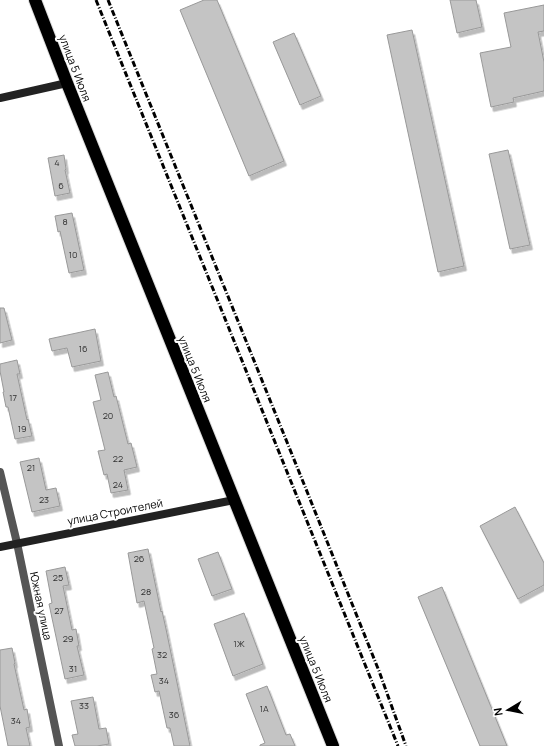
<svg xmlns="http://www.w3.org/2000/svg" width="544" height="746" font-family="Manrope,sans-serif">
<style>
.building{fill:#c4c4c4;stroke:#999;filter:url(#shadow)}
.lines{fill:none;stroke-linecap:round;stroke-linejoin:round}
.highway-casing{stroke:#dbdbdb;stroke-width:14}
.street{stroke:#555;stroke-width:8}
.secondary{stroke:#222;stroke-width:8}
.highway{stroke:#000;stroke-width:12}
.rail{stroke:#000;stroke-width:3;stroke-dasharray:6 2 1 2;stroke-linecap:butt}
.labels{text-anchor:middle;stroke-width:4;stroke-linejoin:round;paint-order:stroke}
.number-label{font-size:9px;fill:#313131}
.street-label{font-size:11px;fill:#000;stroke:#fff}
</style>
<defs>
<filter id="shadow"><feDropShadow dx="2.5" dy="4.5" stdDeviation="0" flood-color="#0004"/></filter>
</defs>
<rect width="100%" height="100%" fill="#fff"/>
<!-- building -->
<path class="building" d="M204,0H217L284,161L249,176L180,10Z
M450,0H476L482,27L457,33Z
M544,5V31L538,32L544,62V91L513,98L514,102L491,107L480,53L511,47L504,13Z
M412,30L464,266L438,272L387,35Z
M294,33L321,96L300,105L273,42Z
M508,150L530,245L510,249L489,154Z
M64,155L66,169L65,170L70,193L55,196L48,158Z
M72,213L84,270L69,273L60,231L58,232L55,216Z
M0,308H4L12,340L0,343Z
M95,329L101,361L72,367L67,348L52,351L49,339Z
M17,360L20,374H17L27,420L28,419L32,436L15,439L8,407H6L3,392H4L0,371V364Z
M108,372L114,397L116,396L128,444L131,443L137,467L124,470L128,490L111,493L107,474L104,475L98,451L105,450L93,402L101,400L95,375Z
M39,458L46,490L56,488L60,506L32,512L20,462Z
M515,507L544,563V585L518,599L480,526Z
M148,549L161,612L162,611L166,629L190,746H174L170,728H167L159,691L155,692L151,675L157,674L152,649L154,648L144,601L137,603L128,553Z
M218,552L232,589L212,596L198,559Z
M65,567L69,585L63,586L72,630L76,629L79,646H77L84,675L65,679L49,604L52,603L46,571Z
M442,587L507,746H480L418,597Z
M244,613L263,664L233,676L214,624Z
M12,648L15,663L14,664L24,710L27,709L30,727L26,728L30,746H8L0,706V650Z
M267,686L286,735L290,734L295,746H260V745L265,743L246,694Z
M93,697L99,729L106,728L109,744L97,746H75L72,735L78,734L71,701Z"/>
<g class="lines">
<defs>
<path id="highway" d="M35,0L67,83L333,746"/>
</defs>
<!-- highway casing -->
<use href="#highway" class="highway-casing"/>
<!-- street -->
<path class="street" d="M0,472L17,543L59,746"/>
<!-- secondary -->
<path class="secondary" d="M0,98L67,83
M0,547L234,500"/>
<!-- highway -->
<use href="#highway" class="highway"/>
<!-- rail -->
<path class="rail" d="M96,0L398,746
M108,0L308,494L379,671L406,746"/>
</g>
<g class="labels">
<!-- number labels -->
<g class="number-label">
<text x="57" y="166">4</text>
<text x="61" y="189">6</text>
<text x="65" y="225">8</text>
<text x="73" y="258">10</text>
<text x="83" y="352">16</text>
<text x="13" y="401">17</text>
<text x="108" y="419">20</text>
<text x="22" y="432">19</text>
<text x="118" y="462">22</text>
<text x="31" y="471">21</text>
<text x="118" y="488">24</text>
<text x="44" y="503">23</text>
<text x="139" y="562">26</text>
<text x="58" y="581">25</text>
<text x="146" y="595">28</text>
<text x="59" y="614">27</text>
<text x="68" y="642">29</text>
<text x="239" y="647">1Ж</text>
<text x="162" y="658">32</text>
<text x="73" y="672">31</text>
<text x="164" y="684">34</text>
<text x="84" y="709">33</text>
<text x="264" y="712">1А</text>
<text x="174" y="718">36</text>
<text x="16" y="724">34</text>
</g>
<!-- street labels -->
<g class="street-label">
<text transform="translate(75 68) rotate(69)" y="4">улица 5 Июля</text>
<text transform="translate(195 369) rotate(68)" y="4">улица 5 Июля</text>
<text transform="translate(115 512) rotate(-11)" y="4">улица Строителей</text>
<text transform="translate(41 606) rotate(78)" y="4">Южная улица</text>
<text transform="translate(316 669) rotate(68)" y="4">улица 5 Июля</text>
</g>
</g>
<!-- north arrow -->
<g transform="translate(508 710) rotate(260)" stroke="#ffffff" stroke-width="3" paint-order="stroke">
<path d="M0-3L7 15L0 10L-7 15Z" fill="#000000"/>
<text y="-6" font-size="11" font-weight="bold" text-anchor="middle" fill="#000000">N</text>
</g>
</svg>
